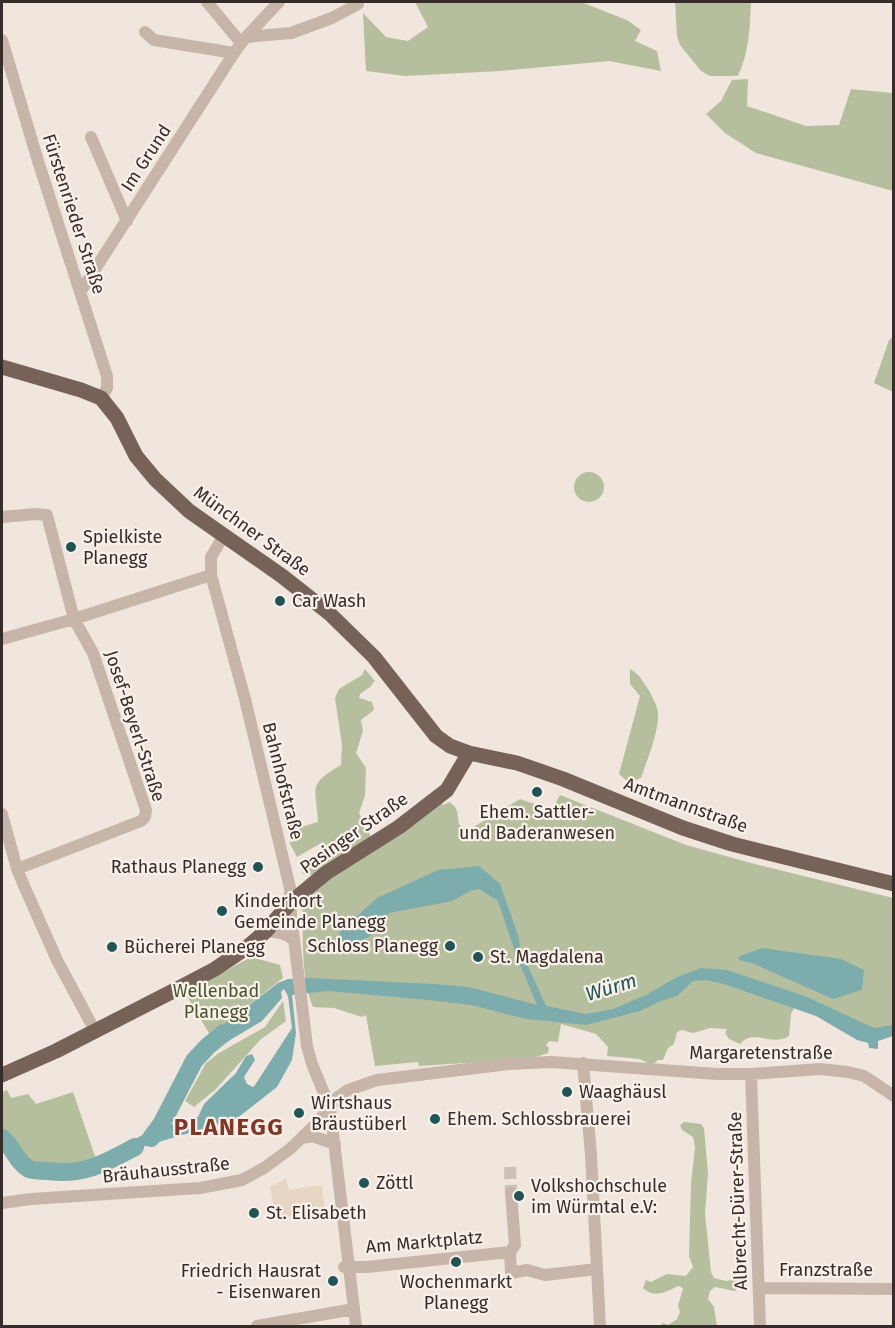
<svg xmlns="http://www.w3.org/2000/svg" width="895" height="1328" font-family="'Fira Sans',sans-serif">
<style>
.green{fill:#b6bf9d}
.plaza{fill:#e8d6c4}
.water{fill:#7dacac}
.lines{fill:none;stroke-linecap:round;stroke-linejoin:round}
.river{stroke:#7dacac;stroke-width:18}
.minor-tunnel{stroke:#ccc1b9;stroke-width:12;stroke-dasharray:12 6;stroke-linecap:butt}
.minor{stroke:#c8b5a9;stroke-width:12}
.major{stroke:#77625a;stroke-width:15}
.poi-dot{fill:#205555;stroke:#f9f0e9;stroke-width:2}
.labels{text-anchor:middle;stroke-width:4.5;stroke-linejoin:round;paint-order:stroke}
.street-label{font-size:18px;fill:#362c29;stroke:#f9f0e9}
.poi-label{font-size:18px;fill:#362c29;stroke:#f9f0e9;text-anchor:start}
.park-label{font-size:18px;fill:#48532e;stroke:#f9f0e9}
.water-label{font-size:20px;font-style:italic;fill:#205555;stroke:#f9f0e9}
.district-label{font-size:24px;font-weight:bold;letter-spacing:1.5px;fill:#813626;stroke:#f9f0e9}
</style>
<rect width="100%" height="100%" fill="#f1e6dd"/>
<!-- green -->
<path class="green" d="M415,2H581L627,20L641,30L635,41L657,51L661,71L609,61L500,71L405,76L366,71L363,13L386,37L408,41L428,27Z
M675,2H751C750,28 749,52 738,76H710L701,71L680,45L677,36Z
M748,79L747,106L806,126L839,125L851,89L893,93V191L756,153L725,133L706,114L721,101L732,80Z
M893,337V392L874,383L889,340Z
M574 487a15 15 0 1 1 30 0a15 15 0 1 1-30 0Z
M365,669L375,681L370,687L360,694L359,698L372,702L374,710L361,720L363,731L356,753L366,768L365,796L359,813L372,839L316,875L302,874L329,848L323,842L297,857L290,844L292,830L318,822C316,786 307,785 341,765L342,745L335,698L339,689L362,675Z
M630,669C638,673 642,680 646,686C651,694 657,704 658,713C659,732 647,760 641,778L628,782L619,774L640,696L630,684Z
M560,795L686,845L751,863L893,898V1025L881,1031L792,1007L794,1008L791,1014L789,1036C773,1047 753,1028 740,1044L729,1039L725,1033L727,1029L710,1028L693,1033L682,1030L677,1032L674,1044L668,1048L663,1060H658L652,1065L640,1059L607,1056L608,1047L596,1034L561,1024L558,1042L549,1041L546,1045L549,1048L548,1053L530,1059L419,1066L418,1062L375,1066L366,1015L362,1017L334,1008L313,1007C300,975 304,939 302,905L330,878L441,802L443,805L449,802C459,807 457,815 459,824L465,832L520,799L552,810Z
M251,957L280,965L283,978L210,1035L185,993Z
M283,1001L286,1021L260,1040L216,1089L194,1107L185,1101L206,1063L219,1053L265,1027Z
M7,1090L11,1098L28,1094L36,1104L73,1092L96,1159C78,1165 36,1173 23,1157C15,1148 12,1139 2,1132V1092Z
M684,1122L701,1124L704,1128L708,1174L705,1214L711,1272L714,1278L726,1281L738,1279L741,1284L735,1291L715,1287L710,1291L708,1299L714,1307L717,1326H659L663,1323L668,1325L677,1319L680,1312L678,1306L683,1288L678,1286C666,1292 654,1299 643,1288L646,1280L651,1282L667,1274L686,1276L693,1267L689,1256L691,1184L695,1147L693,1137L682,1130L680,1125Z"/>
<!-- plaza -->
<path class="plaza" d="M286,1178L289,1190L322,1185L325,1213L275,1218L270,1187Z"/>
<!-- water -->
<path class="water" d="M479,866L500,884L518,935L521,951L546,1006L586,1014L613,1009L646,995L677,977L701,968L727,970L805,996L874,1028L893,1025V1036L878,1041V1049L869,1048L868,1043L857,1040L816,1016L724,984L706,980L693,981L677,996L661,1001L640,1011L586,1025L526,1019L471,1005L428,1000L328,991L292,995L296,1033L292,1060L277,1087L236,1119L142,1147L123,1157L114,1158L118,1148L152,1130L198,1117L204,1104L236,1073L246,1056L252,1054L255,1060L244,1077L247,1084L253,1087L255,1085L292,1028L288,996L284,989L281,992L282,998L262,1021L210,1052L205,1046L204,1039L278,983L288,979L310,978L434,984L469,987L537,1005L516,955L498,901L479,889L470,891L452,901L389,913C377,937 368,939 343,945L339,939L340,932L377,898L438,870Z
M762,948L841,959L864,970L862,990L833,999L752,963L738,960L740,956Z"/>
<g class="lines">
<!-- river -->
<path class="river" d="M2,1138C13,1146 16,1162 29,1169C34,1171 42,1171 48,1171C84,1176 105,1163 135,1147
M151,1138L162,1123L194,1061L208,1046L224,1033"/>
<!-- minor-tunnel -->
<path class="minor-tunnel" d="M510,1167L511,1193"/>
<!-- minor -->
<path class="minor" d="M207,2L241,43
M145,32L154,40L234,53
M246,37L291,33L332,18L358,4
M2,40L38,161L107,376V388L101,398
M91,137L127,221
M81,291L234,53L246,37L279,2
M2,517L35,514L47,515L74,619L93,653L146,810L145,817L141,821L17,869
M223,537L211,557V575L245,699L290,888L291,915L307,1046L312,1064L330,1108L356,1326
M2,639L74,619L211,575
M2,814L17,869L25,888L57,960L95,1031
M266,931C277,932 286,933 294,940
M583,1063L591,1155L600,1326
M751,1074L760,1326
M302,1138L312,1136L335,1144
M511,1193L515,1245L510,1252L511,1273L527,1270L545,1275L597,1269
M2,1203L31,1199L200,1188L242,1180L264,1168L290,1149L317,1123L338,1097L348,1090L377,1080L509,1064L551,1062L717,1074H751L820,1069L848,1072L864,1076L894,1096
M344,1267H367L510,1252
M759,1288L894,1289
M257,1326L354,1309"/>
<!-- major -->
<path class="major" d="M2,367L81,390L101,398L117,418L136,456L155,479L189,511L282,576L329,613L374,657L436,736L450,746L469,753L517,763L563,779L683,828L732,844L894,884
M2,1075L56,1051L183,986L215,969L246,948L266,931L290,903L326,873L399,827L447,790L469,753"/>
</g>
<!-- markers -->
<g class="poi-dot">
<circle cx="71" cy="547" r="6"/>
<circle cx="280" cy="601" r="6"/>
<circle cx="537" cy="792" r="6"/>
<circle cx="258" cy="867" r="6"/>
<circle cx="222" cy="911" r="6"/>
<circle cx="450" cy="946" r="6"/>
<circle cx="112" cy="947" r="6"/>
<circle cx="478" cy="957" r="6"/>
<circle cx="567" cy="1092" r="6"/>
<circle cx="299" cy="1113" r="6"/>
<circle cx="435" cy="1119" r="6"/>
<circle cx="364" cy="1183" r="6"/>
<circle cx="519" cy="1196" r="6"/>
<circle cx="254" cy="1213" r="6"/>
<circle cx="456" cy="1262" r="6"/>
<circle cx="333" cy="1281" r="6"/>
</g>
<g class="labels">
<!-- street labels -->
<g class="street-label">
<text transform="translate(146 158) rotate(-57)" y="6">Im Grund</text>
<text transform="translate(74 214) rotate(72)" y="6">Fürstenrieder Straße</text>
<text transform="translate(252 531) rotate(36)" y="6">Münchner Straße</text>
<text transform="translate(135 726) rotate(72)" y="6">Josef-Beyerl-Straße</text>
<text transform="translate(283 781) rotate(76)" y="6">Bahnhofstraße</text>
<text transform="translate(686 805) rotate(20)" y="6">Amtmannstraße</text>
<text transform="translate(354 833) rotate(-35)" y="6">Pasinger Straße</text>
<text x="761" y="1059">Margaretenstraße</text>
<text transform="translate(166 1170) rotate(-6)" y="6">Bräuhausstraße</text>
<text transform="translate(738 1201) rotate(-92)" y="6">Albrecht-Dürer-Straße</text>
<text transform="translate(424 1242) rotate(-5)" y="6">Am Marktplatz</text>
<text x="826" y="1276">Franzstraße</text>
</g>
<!-- poi labels -->
<g class="poi-label">
<text x="83" y="543">Spielkiste<tspan x="83" dy="21">Planegg</tspan></text>
<text x="292" y="607">Car Wash</text>
<text x="537" y="818" text-anchor="middle">Ehem. Sattler-<tspan x="537" dy="21">und Baderanwesen</tspan></text>
<text x="246" y="873" text-anchor="end">Rathaus Planegg</text>
<text x="234" y="907">Kinderhort<tspan x="234" dy="21">Gemeinde Planegg</tspan></text>
<text x="438" y="952" text-anchor="end">Schloss Planegg</text>
<text x="124" y="953">Bücherei Planegg</text>
<text x="490" y="963">St. Magdalena</text>
<text x="579" y="1098">Waaghäusl</text>
<text x="311" y="1109">Wirtshaus<tspan x="311" dy="21">Bräustüberl</tspan></text>
<text x="447" y="1125">Ehem. Schlossbrauerei</text>
<text x="376" y="1189">Zöttl</text>
<text x="531" y="1192">Volkshochschule<tspan x="531" dy="21">im Würmtal e.V:</tspan></text>
<text x="266" y="1219">St. Elisabeth</text>
<text x="321" y="1277" text-anchor="end">Friedrich Hausrat<tspan x="321" dy="21">- Eisenwaren</tspan></text>
<text x="456" y="1288" text-anchor="middle">Wochenmarkt<tspan x="456" dy="21">Planegg</tspan></text>
</g>
<!-- park labels -->
<g class="park-label">
<text x="216" y="997">Wellenbad<tspan x="216" dy="21">Planegg</tspan></text>
</g>
<!-- water labels -->
<g class="water-label">
<text transform="translate(611 987) rotate(-17)" y="7">Würm</text>
</g>
<!-- district labels -->
<g class="district-label">
<text x="229" y="1135">PLANEGG</text>
</g>
</g>
<!-- border -->
<rect width="895" height="1328" fill="none" stroke="#362c29" stroke-width="6"/>
</svg>
